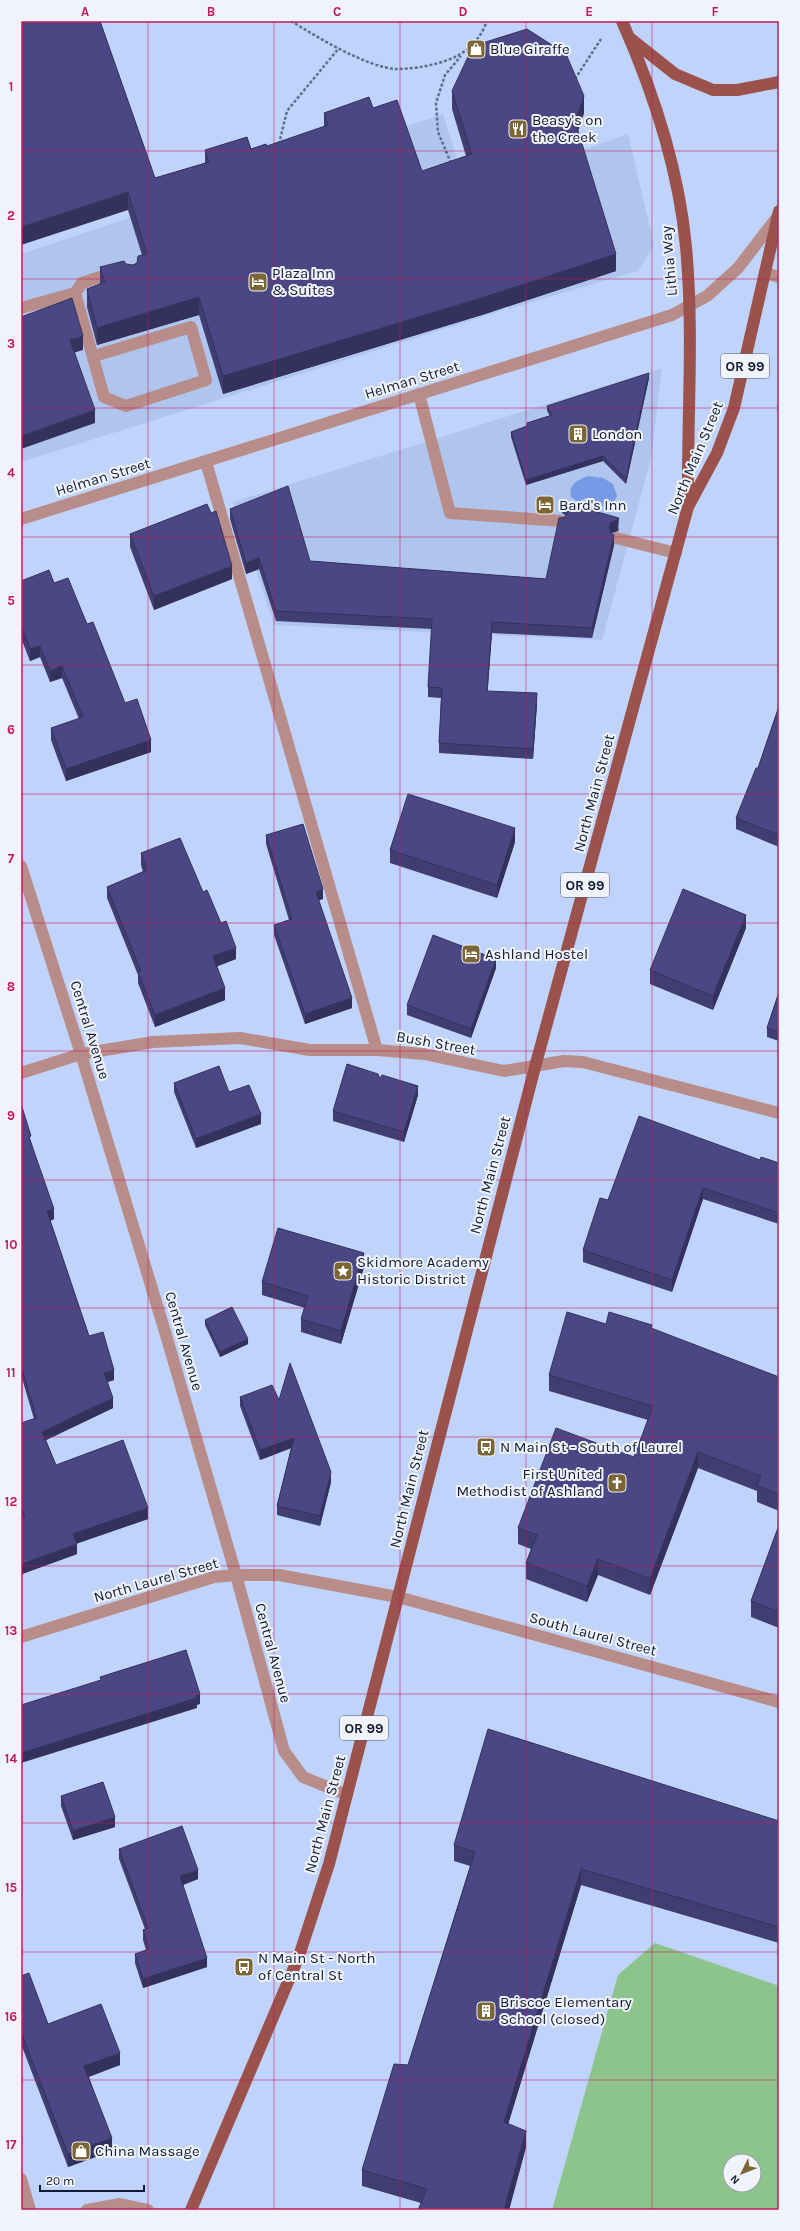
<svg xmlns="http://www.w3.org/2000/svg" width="800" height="2231" font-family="Karla,sans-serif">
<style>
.built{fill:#afc5ee}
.green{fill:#8dc48c;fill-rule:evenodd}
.water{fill:#769ae5}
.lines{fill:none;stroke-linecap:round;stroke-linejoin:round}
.path{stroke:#606e8d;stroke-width:2.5;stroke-dasharray:3 2;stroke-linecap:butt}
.lane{stroke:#b88d89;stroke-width:12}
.street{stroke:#b88d89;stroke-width:12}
.primary{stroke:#9b514c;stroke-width:12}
.wall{fill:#403d72}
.shaded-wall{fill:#34325c}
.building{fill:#4b4784;stroke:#34325c}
.grid{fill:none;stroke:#c2185b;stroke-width:1;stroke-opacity:0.55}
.labels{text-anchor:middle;stroke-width:4;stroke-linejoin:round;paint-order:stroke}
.shield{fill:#f0f4fa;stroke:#535c6f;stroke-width:1}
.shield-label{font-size:14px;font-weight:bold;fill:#101b33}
.poi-label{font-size:15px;fill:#101b33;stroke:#f0f4fa;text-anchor:start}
.street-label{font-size:15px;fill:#101b33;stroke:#f0f4fa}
.neatline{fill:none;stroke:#c2185b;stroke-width:1.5}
.grid-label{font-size:13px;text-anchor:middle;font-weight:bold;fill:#c2185b}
</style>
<rect width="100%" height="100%" fill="#c0d3fa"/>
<!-- built -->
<path class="built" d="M443,114L504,310L21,462V254Z
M628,134L654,245L638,271L508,309L469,189Z
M662,368L651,458L602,640L274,625L233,502Z"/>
<!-- green -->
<path class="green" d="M655,1943L779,1986V2210H552L618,1975ZM730,2161H754V2185H730Z"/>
<!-- water -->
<path class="water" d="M588,476L603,478L613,484L617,496L612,505L600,506L586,498L578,502L571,497C568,484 578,480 588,476Z"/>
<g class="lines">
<!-- path -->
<path class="path" d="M291,21C317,37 366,67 396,69C413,69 430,66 445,61C466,54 479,42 487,21
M575,79L601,39
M279,144L287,111L339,48
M451,163L438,132L436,103L445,75L461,56"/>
<!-- lane -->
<path class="lane" d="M765,273L779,277
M75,293L82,283L115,272
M21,308L75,293L104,397L126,406L206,380L191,327L94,356
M419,394L450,513L561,521
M206,462L377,1050
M616,538L676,553
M21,1073L81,1054
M21,2179L30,2210"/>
<!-- street -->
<path class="street" d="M21,519L672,315L707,296L738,268L778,216
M21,866L81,1054L166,1335L236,1575L284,1751L303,1777L347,1795
M81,1054L153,1042L240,1038L310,1050H377L424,1054L504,1071L564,1061L583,1062L779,1113
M21,1637L214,1577L236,1575H279L398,1597L779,1702
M87,2210L120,2204L148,2210"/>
<!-- primary -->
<path class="primary" d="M622,21C653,91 679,170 686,247C694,333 687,420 688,506
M631,39L675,74L713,90H737L779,82
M191,2210L299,1956L329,1864L535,1067L688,507L717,453L734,408L779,211"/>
</g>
<!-- wall -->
<path class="wall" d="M21,21H101H100L155,178L205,163V150L251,149L267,146L324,127V113L373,108L422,171L466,156L452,109V91L584,113L578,131L616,271L485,314L223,394L199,315L97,345L87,307V289L100,284V267L126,264L133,265L137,263L142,255L128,210Z
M649,378L626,484L603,461L526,485L511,437V432L527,426V423L550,416L547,411V406Z
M562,502L619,529L618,531L611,533L614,545L592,638L492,633L487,691L537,704L533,759L439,753V743L441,698L428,697V687L432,629L276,621L259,569L246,574L230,519V509L310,561L546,579L565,517L566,516L562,513Z
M130,534L232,579L154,610L130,547Z
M21,581L54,583L87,624L125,703L151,752L66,781L51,740V728L79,719L62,678L50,682L40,657L30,661L21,638Z
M779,706V847L736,829V818L758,768Z
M266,835L323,899L319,900L352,1008L305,1024L274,935V925L289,920L266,844Z
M515,842L497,898L390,863V850Z
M141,853L203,892L221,923L236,959L217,966L225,1000L155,1027L138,983V975L107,898V887L143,872L141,865Z
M746,928L713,1010L650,984V970Z
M496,968L471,1038L407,1015V1005Z
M779,992V1041L767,1037V1028Z
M380,1079L418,1095L404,1142L333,1121V1111Z
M174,1083L229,1092L261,1124L196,1148L174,1092Z
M21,1108L54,1219L50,1221L89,1336L114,1380L108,1382L113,1408L46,1440L56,1465L148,1519L77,1543V1554L22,1574L21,1572V1423L34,1419L21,1375Z
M760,1160L779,1163V1224L703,1199L672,1292L583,1262V1250L608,1200Z
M364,1267L341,1344L301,1332V1319L305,1308L262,1295V1282Z
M205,1320L248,1344L220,1357L205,1325Z
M606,1324L652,1329L779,1377V1511L757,1502V1491L698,1468L650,1595L598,1575L587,1602L526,1579V1563L531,1549L518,1544V1528L634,1457L648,1420L549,1391V1375Z
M240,1397L279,1400L331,1482L320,1526L277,1515V1506L291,1448L260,1460L240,1406Z
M779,1525V1628L751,1617V1601Z
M61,1796L115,1827L73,1840L61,1806Z
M779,1821V1943L581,1885L508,2124L526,2147L509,2210H418L421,2203L362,2186V2170L408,2065L470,1866L454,1861V1845Z
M119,1849L198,1879L183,1885L207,1967L143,1988L135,1963V1954L146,1950L143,1940V1930L145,1929L119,1859Z
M21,1976L48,2024L120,2065L89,2077L112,2151L68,2167L21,2044Z"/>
<!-- shaded-wall -->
<path class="shaded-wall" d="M584,96V113L575,139V121Z
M128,192V210L21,245V227Z
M616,254V271L485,314L223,394V376Z
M199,297V315L97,345V328Z
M83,336V350L70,354V340Z
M649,373V378L626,484V479Z
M95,410V423L21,449V436Z
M603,456V461L526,485V480Z
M619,518L618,531L611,533L609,537V526L611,522Z
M614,535V545L592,638V628Z
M259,558V569L246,574V563Z
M232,566V579L154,610V596Z
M492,622V633L487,701V691Z
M40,646V657L30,661V649Z
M62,666V678L50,682V671Z
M537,693V704L533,759V749Z
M151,740V752L66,781V769Z
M515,828V842L497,898V885Z
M323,889V899L316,901V892Z
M746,915V928L713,1010V996Z
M236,948V959L213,968V956Z
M496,959V968L471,1038V1029Z
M225,988V1000L155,1027V1015Z
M352,998V1008L305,1024V1014Z
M418,1086V1095L404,1142V1132Z
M261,1114V1124L196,1148V1139Z
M703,1188V1199L672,1292V1280Z
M54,1209V1219L47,1222V1211Z
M364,1253V1267L341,1344V1331Z
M248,1339V1344L220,1357V1352Z
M114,1370V1380L104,1383V1373Z
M113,1398V1408L42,1442V1432Z
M294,1438V1447L260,1460V1450Z
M698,1452V1468L650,1595V1579Z
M331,1472V1482L320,1526V1516Z
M148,1508V1519L73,1545V1534Z
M77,1544V1554L22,1574V1564Z
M598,1559V1575L587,1602V1586Z
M200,1694V1704L197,1705V1708L21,1763V1753Z
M115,1817V1827L73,1840V1831Z
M581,1869V1885L504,2138V2122Z
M198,1870V1879L180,1886V1876Z
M207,1958V1967L143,1988V1979Z
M120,2053V2065L84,2078V2066Z
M526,2131V2147L509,2210H504Z
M112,2138V2151L68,2167V2154Z"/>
<!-- building -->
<path class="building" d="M21,21H100L155,178L209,162L205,150L247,137L251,149L266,144L267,146L328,125L324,113L369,97L373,108L397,100L422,171L472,154L452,91L473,46L527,29L566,54L584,96L575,121L616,254L485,297L223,376L199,297L97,328L87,289L105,282L100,267L124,261L126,264L133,265L137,263L138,256L147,254L128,192L21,227Z
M72,298L83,336L70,340L95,410L21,436V317Z
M649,373L626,479L603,456L526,480L511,432L527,426V423L552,415L547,406Z
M288,486L310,561L546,579L559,518L565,517L568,512V507L562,502L619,518L618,520L611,522L609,526L611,533L614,535L592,628L492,622L487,691L537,693L533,749L439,743L442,688L428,687L432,619L276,611L259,558L246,563L230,509Z
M207,504L211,513L216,511L232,566L154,596L130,534Z
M49,570L54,583L68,578L87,624L93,622L125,703L137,699L151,740L66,769L51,728L83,717L62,666L50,671L40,646L30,649L21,626V581Z
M779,706V835L736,818L756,768H758Z
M408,794L515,828L497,885L390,850Z
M303,824L323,889L316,892L352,998L305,1014L274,925L292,919L266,835Z
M180,838L203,892L207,890L221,923L226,921L236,948L213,956L225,988L155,1015L138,972L141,971L107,887L147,870L141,853Z
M683,889L746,915L713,996L650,970Z
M433,935L496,959L471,1029L407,1005Z
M779,992V1032L767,1028Z
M347,1064L378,1074L380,1079L382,1075L418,1086L404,1132L333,1111Z
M219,1066L229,1092L249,1085L261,1114L196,1139L174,1083Z
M22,1107L31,1136L29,1137L54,1209L47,1211L89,1336L103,1332L114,1370L104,1373L113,1398L42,1432L56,1465L123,1440L148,1508L73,1534L77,1544L22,1564L21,1562V1518L25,1516L21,1506V1423L36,1418L37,1420L21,1365V1287H22L21,1284V1108Z
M639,1116L760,1160L761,1157L779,1163V1213L703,1188L672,1280L583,1250L600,1198L608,1200Z
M278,1228L364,1253L341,1331L301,1319L308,1296L262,1282Z
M232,1307L248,1339L220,1352L205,1320Z
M567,1312L606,1324L609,1312L652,1325L651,1328L779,1377V1494L757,1486L761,1476L698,1452L650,1579L598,1559L587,1586L526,1563L537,1535L518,1528L556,1428L634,1457L653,1406L549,1375Z
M290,1363L331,1472L320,1516L277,1506L294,1438L260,1450L240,1397L272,1385L279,1400Z
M779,1525V1612L751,1601Z
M186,1650L200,1694L196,1696L197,1698L21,1753V1705L101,1680L100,1677Z
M488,1729L779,1821V1927L581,1869L504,2122L526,2131L504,2210H418L427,2189L362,2170L394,2064L408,2065L475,1852L454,1845Z
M103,1782L115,1817L73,1831L61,1796Z
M182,1826L198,1870L180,1876L207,1958L143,1979L135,1954L149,1949L143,1930L148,1928L119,1849Z
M29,1973L48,2024L101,2004L120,2053L84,2066L112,2138L68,2154L21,2032V1976Z"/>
<!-- grid -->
<path class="grid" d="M148,21V2210M274,21V2210M400,21V2210M526,21V2210M652,21V2210M21,151H779M21,279H779M21,408H779M21,537H779M21,665H779M21,794H779M21,923H779M21,1051H779M21,1180H779M21,1308H779M21,1437H779M21,1566H779M21,1694H779M21,1823H779M21,1952H779M21,2080H779"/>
<!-- icons -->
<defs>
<symbol id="shop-square" viewBox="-11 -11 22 22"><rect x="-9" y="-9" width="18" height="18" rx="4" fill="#7d6636" stroke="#f0f4fa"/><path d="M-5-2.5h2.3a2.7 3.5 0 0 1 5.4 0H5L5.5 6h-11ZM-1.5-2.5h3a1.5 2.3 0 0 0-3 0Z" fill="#fff"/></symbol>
<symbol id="restaurant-square" viewBox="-11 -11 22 22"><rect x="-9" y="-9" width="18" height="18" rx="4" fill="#7d6636" stroke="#f0f4fa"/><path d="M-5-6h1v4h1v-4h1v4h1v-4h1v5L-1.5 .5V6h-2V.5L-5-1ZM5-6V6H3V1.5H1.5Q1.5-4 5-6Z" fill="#fff"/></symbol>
<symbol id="hotel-square" viewBox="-11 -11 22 22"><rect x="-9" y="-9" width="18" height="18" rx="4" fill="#7d6636" stroke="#f0f4fa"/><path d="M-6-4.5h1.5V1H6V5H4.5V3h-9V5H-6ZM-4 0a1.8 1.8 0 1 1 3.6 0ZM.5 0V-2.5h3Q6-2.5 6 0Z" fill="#fff"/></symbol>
<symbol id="building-square" viewBox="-11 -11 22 22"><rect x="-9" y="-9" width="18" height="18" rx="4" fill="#7d6636" stroke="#f0f4fa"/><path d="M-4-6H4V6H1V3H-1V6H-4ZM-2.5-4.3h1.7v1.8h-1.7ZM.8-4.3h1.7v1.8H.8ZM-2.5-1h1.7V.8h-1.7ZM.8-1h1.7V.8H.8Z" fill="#fff"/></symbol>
<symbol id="sight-square" viewBox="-11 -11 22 22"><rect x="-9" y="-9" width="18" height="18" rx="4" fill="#7d6636" stroke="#f0f4fa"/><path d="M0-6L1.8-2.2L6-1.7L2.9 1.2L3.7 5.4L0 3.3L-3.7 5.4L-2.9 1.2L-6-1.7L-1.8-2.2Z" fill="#fff"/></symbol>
<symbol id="bus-square" viewBox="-11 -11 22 22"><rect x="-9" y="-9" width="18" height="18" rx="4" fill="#7d6636" stroke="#f0f4fa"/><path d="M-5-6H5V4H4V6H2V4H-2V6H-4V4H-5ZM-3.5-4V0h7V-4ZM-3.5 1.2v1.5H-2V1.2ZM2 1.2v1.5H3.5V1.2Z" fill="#fff"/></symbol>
<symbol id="church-square" viewBox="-11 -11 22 22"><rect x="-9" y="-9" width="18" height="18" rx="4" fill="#7d6636" stroke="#f0f4fa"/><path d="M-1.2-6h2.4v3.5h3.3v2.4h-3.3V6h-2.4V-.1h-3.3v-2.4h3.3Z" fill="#fff"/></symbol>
</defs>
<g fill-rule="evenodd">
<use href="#shop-square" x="465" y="38" width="22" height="22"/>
<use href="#restaurant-square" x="507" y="118" width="22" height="22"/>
<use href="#hotel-square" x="247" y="271" width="22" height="22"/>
<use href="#building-square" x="567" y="423" width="22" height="22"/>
<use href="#hotel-square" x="534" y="494" width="22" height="22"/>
<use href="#hotel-square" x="460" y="943" width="22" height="22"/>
<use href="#sight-square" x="332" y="1260" width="22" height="22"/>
<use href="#bus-square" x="475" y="1436" width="22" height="22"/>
<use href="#church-square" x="606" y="1472" width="22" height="22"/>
<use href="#bus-square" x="233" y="1956" width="22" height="22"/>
<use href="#building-square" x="475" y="2000" width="22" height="22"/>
<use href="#shop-square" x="70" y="2140" width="22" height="22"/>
</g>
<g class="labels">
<!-- shield labels -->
<g class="shield">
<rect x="721" y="354" width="48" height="24" rx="3"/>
<rect x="561" y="873" width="48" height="24" rx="3"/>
<rect x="340" y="1716" width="48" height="24" rx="3"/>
</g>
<g class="shield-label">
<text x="745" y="371">OR 99</text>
<text x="585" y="890">OR 99</text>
<text x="364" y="1733">OR 99</text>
</g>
<!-- poi labels -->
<g class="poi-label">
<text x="490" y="54">Blue Giraffe</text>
<text x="532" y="125">Beasy's on<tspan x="532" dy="17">the Creek</tspan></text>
<text x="272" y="278">Plaza Inn<tspan x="272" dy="17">&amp; Suites</tspan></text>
<text x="592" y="439">London</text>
<text x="559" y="510">Bard's Inn</text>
<text x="485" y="959">Ashland Hostel</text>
<text x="357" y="1267">Skidmore Academy<tspan x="357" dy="17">Historic District</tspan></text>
<text x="500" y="1452">N Main St - South of Laurel</text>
<text x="603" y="1479" text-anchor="end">First United<tspan x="603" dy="17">Methodist of Ashland</tspan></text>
<text x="258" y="1963">N Main St - North<tspan x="258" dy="17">of Central St</tspan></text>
<text x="500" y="2007">Briscoe Elementary<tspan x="500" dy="17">School (closed)</tspan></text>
<text x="95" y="2156">China Massage</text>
</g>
<!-- street labels -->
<g class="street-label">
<text transform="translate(669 261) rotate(-95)" y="5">Lithia Way</text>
<text transform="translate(412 380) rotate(-17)" y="5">Helman Street</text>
<text transform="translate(695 458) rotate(-67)" y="5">North Main Street</text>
<text transform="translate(103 477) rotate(-17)" y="5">Helman Street</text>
<text transform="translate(594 793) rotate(-75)" y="5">North Main Street</text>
<text transform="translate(90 1030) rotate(73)" y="5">Central Avenue</text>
<text transform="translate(436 1043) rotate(10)" y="5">Bush Street</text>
<text transform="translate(490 1175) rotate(-75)" y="5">North Main Street</text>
<text transform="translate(184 1341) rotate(74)" y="5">Central Avenue</text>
<text transform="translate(409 1489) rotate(-76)" y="5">North Main Street</text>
<text transform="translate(156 1580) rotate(-16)" y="5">North Laurel Street</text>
<text transform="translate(593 1634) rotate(15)" y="5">South Laurel Street</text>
<text transform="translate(273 1653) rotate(75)" y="5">Central Avenue</text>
<text transform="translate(325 1814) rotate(-75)" y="5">North Main Street</text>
</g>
</g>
<!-- border -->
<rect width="800" height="2231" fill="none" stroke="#f0f4fa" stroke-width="44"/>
<!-- north arrow -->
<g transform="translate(742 2173) rotate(227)"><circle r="19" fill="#f0f4fa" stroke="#969daa"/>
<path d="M0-3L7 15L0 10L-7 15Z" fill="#7d6636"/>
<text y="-6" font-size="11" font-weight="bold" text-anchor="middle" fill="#101b33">N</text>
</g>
<!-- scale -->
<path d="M40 2185v6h104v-6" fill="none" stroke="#101b33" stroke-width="2"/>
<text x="46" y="2185" font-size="12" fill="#101b33" stroke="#f0f4fa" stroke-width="3" paint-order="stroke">20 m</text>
<rect x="22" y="22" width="756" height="2187" class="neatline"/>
<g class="grid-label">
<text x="85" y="16">A</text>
<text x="211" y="16">B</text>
<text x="337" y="16">C</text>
<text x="463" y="16">D</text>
<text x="589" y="16">E</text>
<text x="715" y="16">F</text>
<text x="11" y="91">1</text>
<text x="11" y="220">2</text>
<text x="11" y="348">3</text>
<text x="11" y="477">4</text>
<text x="11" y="605">5</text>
<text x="11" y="734">6</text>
<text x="11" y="863">7</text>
<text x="11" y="991">8</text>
<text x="11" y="1120">9</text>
<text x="11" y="1249">10</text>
<text x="11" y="1377">11</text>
<text x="11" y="1506">12</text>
<text x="11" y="1635">13</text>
<text x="11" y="1763">14</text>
<text x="11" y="1892">15</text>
<text x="11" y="2021">16</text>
<text x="11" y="2149">17</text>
</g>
</svg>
